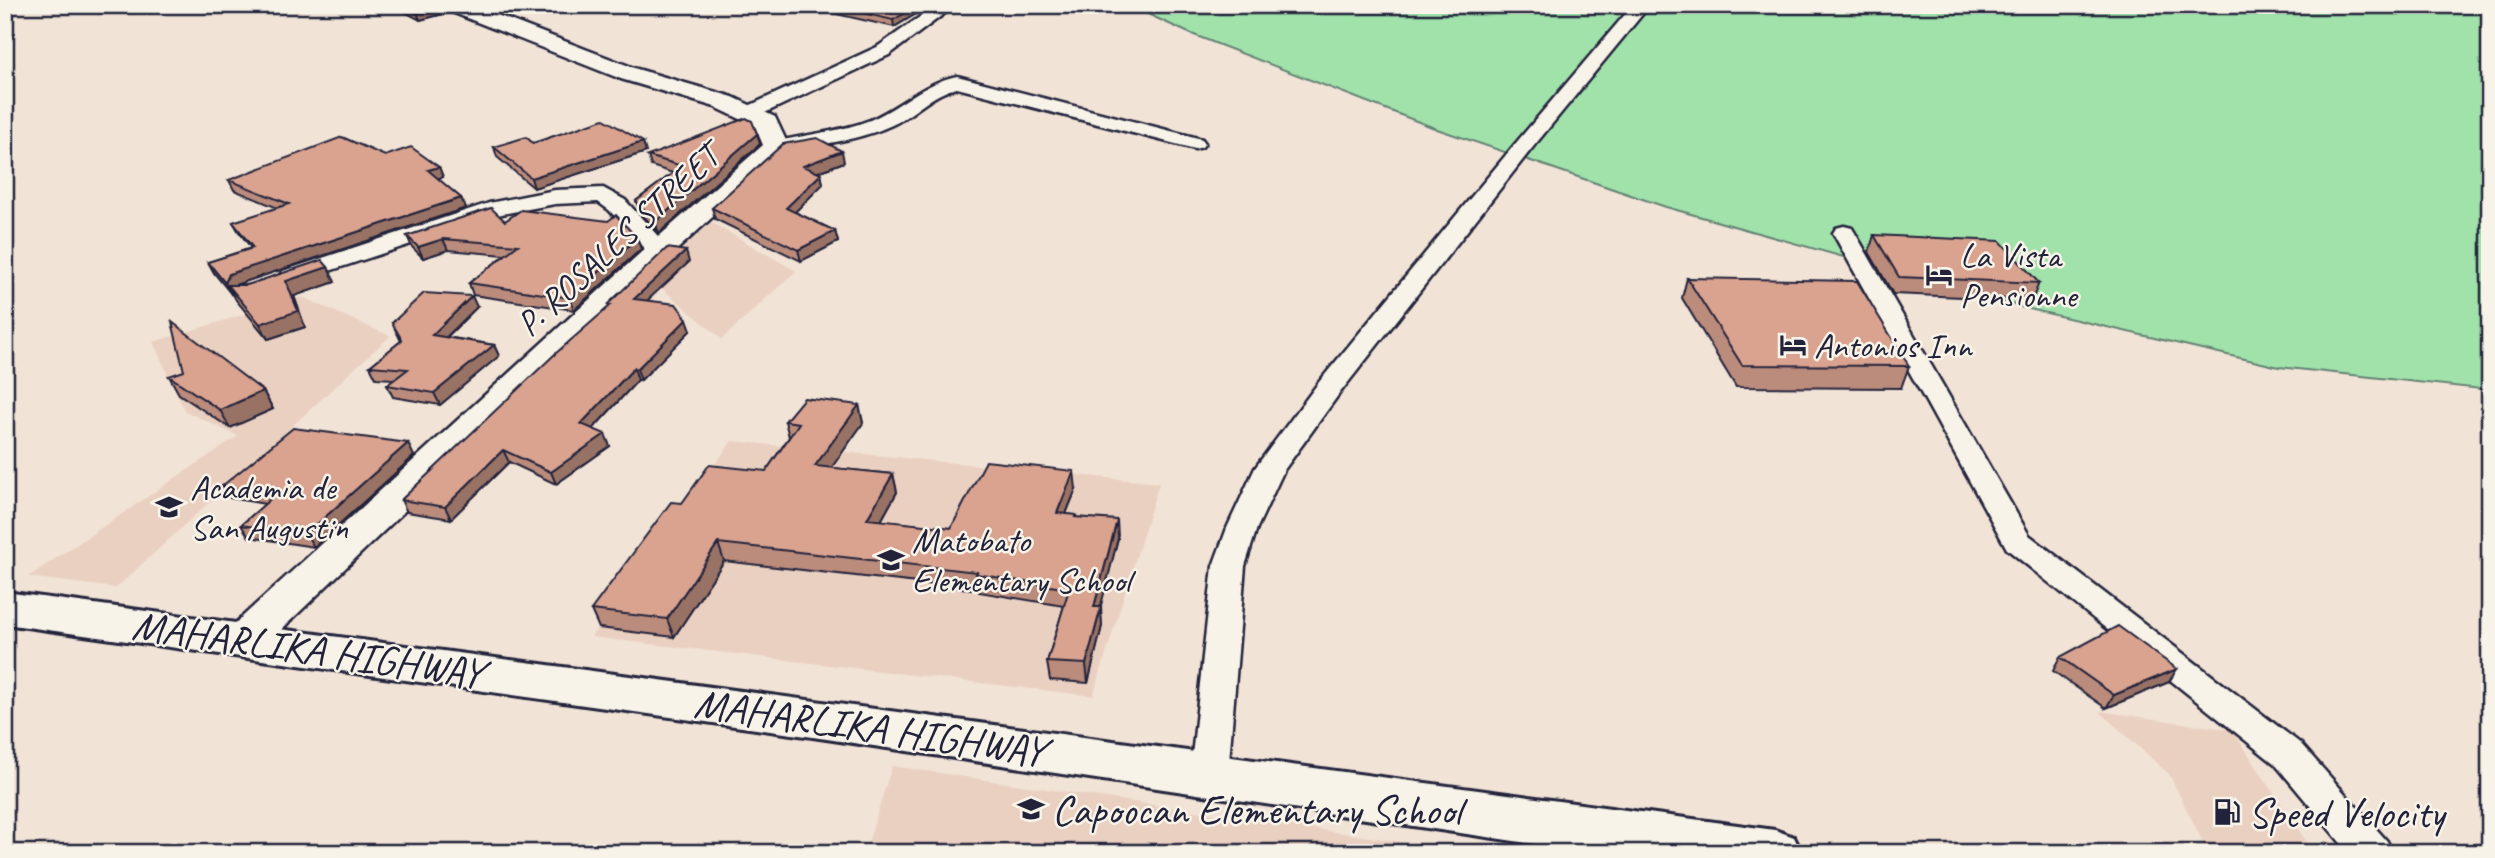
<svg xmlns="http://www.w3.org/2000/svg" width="2495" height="858" font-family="Caveat,sans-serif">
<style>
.built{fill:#ead0c1}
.green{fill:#a1e2ab;stroke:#628273;stroke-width:2}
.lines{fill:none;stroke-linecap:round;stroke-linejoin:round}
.minor-casing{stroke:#22223b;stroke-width:5}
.tertiary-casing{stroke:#22223b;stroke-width:5}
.secondary-casing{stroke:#22223b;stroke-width:6}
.minor{fill:#f7f3e8;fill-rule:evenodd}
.tertiary{fill:#f7f3e8;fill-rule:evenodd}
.secondary{fill:#f7f3e8;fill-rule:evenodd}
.wall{fill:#bb8c7c;stroke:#22223b;stroke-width:2}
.shaded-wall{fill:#987265;stroke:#22223b;stroke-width:2}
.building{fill:#d9a390;stroke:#22223b;stroke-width:2}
.labels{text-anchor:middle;stroke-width:5;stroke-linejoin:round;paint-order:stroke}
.street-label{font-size:35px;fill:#22223b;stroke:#f7f3e8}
.poi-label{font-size:35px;fill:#22223b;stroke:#f7f3e8;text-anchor:start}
.near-street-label{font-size:42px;fill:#22223b;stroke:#f7f3e8}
.near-poi-label{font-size:42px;fill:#22223b;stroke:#f7f3e8;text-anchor:start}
</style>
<rect width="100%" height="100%" fill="#f1e3d6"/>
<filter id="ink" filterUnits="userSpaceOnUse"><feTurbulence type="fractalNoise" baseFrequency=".0143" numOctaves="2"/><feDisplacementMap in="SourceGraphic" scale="14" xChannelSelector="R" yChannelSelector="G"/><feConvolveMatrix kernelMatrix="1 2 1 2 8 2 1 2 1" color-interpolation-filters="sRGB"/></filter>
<g filter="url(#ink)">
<!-- built -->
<path class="built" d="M705,219L796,271L722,339L645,274Z
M302,297L390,336L116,588L28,577L238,436L185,411L153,342Z
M732,441L1159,483L1093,696L591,637Z
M2099,711L2232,730L2314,853H2237L2206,848L2169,774Z
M892,766L1476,853H865Z"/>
<!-- green -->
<path class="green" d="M1128,5H2490V390L2279,367L2021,307L1666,207L1437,129L1189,33Z"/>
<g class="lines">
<defs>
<path id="minor" d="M937,5H956L889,55L756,117H742L739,113L742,109L877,47Z
M1633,5H1650L1529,152L1339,394L1284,470L1257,528L1245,566L1228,774L1222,785L1209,789L1196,785L1190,774L1213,566L1227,528L1255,468L1319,382L1515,144Z
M957,76L1202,139L1205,143L1202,147L1195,149L957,88C932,93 914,115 892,125C858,141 819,144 782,152L775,150L772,146L775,142C806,134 840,132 870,120C901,107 923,83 957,76Z
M603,188L625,200L667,246L671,251L667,256H651L609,210L598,202L555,204L502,214L299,281L291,283L283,281L279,276L283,271L489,203L555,190Z
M1844,226L1852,228L1855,233L2029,535L2301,744L2387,841L2393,853H2349L2275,764L2007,549L1833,233L1836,228Z"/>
<path id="tertiary" d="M441,5H471L637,69L733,97L775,117L789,147L669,257L260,650L245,654L230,650L224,639L230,628L649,245L763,145L755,126L715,107L621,79L444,9Z"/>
<path id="secondary" d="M5,592L1775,830L1794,837L1802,853H1595L806,736L5,624Z"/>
</defs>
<!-- minor casing -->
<use href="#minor" class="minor-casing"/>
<!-- tertiary casing -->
<use href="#tertiary" class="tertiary-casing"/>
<!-- secondary casing -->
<use href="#secondary" class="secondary-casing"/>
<!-- minor -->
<use href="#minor" class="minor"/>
<!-- tertiary -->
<use href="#tertiary" class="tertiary"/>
<!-- secondary -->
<use href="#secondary" class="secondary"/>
</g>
<!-- wall -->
<path class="wall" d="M392,5H444L447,13L420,20Z
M808,5H931L894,27L832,13Z
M757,134L760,144L659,233L639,211L636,201L673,173L651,166L648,156Z
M533,143L646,152L534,188L497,157L494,147Z
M385,156L439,167L443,177L438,179L461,198L466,208L235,285L335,282L294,296L305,327L268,339L236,300L232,292L231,294L214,273L208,262L251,248L239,232L233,222L278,208L234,190L229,180Z
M844,162L818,172L821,174L823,184L795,212L835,231L838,242L801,261L715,219L712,208Z
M505,221L637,238L641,249L574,310L473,295L469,283L505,255L448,250L423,258L412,247L407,236Z
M1874,235L2039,283L2032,300L1893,294L1869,252Z
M689,262L647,300L691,330L641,380H638L593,429L610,446L556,484L509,462L451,519L407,512L401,500L609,307L608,304Z
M1687,278L1909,366L1901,388L1736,387L1682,298Z
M477,307L447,337L494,345L499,356L440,405L393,397L387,385L395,379L376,378L370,366L401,341L392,323Z
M169,376L263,391L273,409L230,428L179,394Z
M859,405L863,423L831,468L893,474L897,492L881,521L951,528L1076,489L1066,514L1076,515V517L1118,538L1100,607L1102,626L1088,683L1050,680L1047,662L1064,606L979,592V590L724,561L674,637L599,628L591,610L766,471L789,437L785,421Z
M414,456L314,547L249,537L241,525L265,504L230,498L222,486Z
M2060,657L2169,682L2106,708L2053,671Z"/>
<!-- shaded-wall -->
<path class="shaded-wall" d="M919,5H931L894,27L893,20Z
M445,6L447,13L420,20L417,13Z
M757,134L760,144L659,233L655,222Z
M643,142L646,152L534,188L531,178Z
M842,151L844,162L805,177L803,166Z
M439,167L443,177L432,180L428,170Z
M821,174L823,184L788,219L786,208Z
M461,198L466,208L235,285H228L232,292L231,294L225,283L229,274Z
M835,231L838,242L801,261L798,250Z
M637,238L641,249L574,310L570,298Z
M443,239L448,250L423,258L418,247Z
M686,251L689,262L637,310L634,299Z
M328,267L335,282L294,296L305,327L268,339L260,324L286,281Z
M472,296L477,307L437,346L432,335Z
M687,319L691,330L641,380L637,369Z
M494,345L499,356L440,405L434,393Z
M634,368L638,380L586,436L581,424Z
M263,391L273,409L230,428L220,410Z
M859,405L863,423L820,484L815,466Z
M605,434L610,446L556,484L551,472Z
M408,443L414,456L314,547L306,534Z
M503,450L509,462L451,519L445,507Z
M1074,471L1076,489L1059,531L1057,513Z
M893,474L897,492L872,537L867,519Z
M1117,520L1118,538L1096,625L1094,607Z
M718,543L724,561L674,637L667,619Z
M1101,607L1102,626L1088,683L1086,664Z
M2177,669L2169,682L2106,708L2114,695Z"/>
<!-- building -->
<path class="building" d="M403,5H444L445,6L417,13Z
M828,5H919L893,20Z
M746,118L752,121L757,134L655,222L636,201L682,166L648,156Z
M604,119L643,142L531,178L494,147L526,137L533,143Z
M342,137L385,156L411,147L439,167L428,170L461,198L229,274L225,283L208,262L253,248L233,222L289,204L229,180Z
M817,138L842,151L803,166L821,174L786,208L835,231L798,250L712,208L783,144Z
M491,208L505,221L521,210L608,221L616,215L637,238L570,298L469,283L518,245L443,239L418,247L407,236Z
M1874,235L2000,241L2039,283L1899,277Z
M667,248L686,251L634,299L676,304L687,319L637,369L634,368L581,424L605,434L551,472L503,450L445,507L401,500L555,354L611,305L608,304Z
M322,260L328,267L286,281L298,311L260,324L228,285H247Z
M1687,278L1857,281L1909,366L1742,365Z
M424,293L472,296L432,335L494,345L434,393L387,385L408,369L370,366L402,340L392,323Z
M172,322L242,375L263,391L220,410L169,376L184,371Z
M804,398L859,405L815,466L893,474L867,519L951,528L986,461L1074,471L1057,513L1076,515L1075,517L1117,520L1094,607H1101L1086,664L1047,662L1069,589L976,574L977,572L718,543L667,619L591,610L671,502L682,503L709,465L766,471L799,423L785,421Z
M293,428L408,443L306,534L241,525L276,494L222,486Z
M2118,626L2177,669L2114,695L2060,657Z"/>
</g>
<!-- icons -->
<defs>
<symbol id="hotel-bare" viewBox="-9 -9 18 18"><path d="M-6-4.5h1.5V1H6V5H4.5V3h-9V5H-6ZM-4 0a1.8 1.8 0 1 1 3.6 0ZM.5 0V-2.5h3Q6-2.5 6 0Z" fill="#22223b" stroke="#f7f3e8" stroke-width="2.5" paint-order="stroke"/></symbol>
<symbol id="school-bare" viewBox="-9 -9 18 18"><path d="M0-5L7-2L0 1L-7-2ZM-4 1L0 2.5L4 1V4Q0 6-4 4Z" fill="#22223b" stroke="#f7f3e8" stroke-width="2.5" paint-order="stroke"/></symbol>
<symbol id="fuel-bare" viewBox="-9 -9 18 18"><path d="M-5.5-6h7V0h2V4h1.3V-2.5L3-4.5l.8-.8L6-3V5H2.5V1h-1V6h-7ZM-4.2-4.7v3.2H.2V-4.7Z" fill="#22223b" stroke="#f7f3e8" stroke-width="2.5" paint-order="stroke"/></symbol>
</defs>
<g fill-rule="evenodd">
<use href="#hotel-bare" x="1920" y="256" width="38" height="38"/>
<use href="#hotel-bare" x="1774" y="326" width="38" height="38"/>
<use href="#school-bare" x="150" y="488" width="38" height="38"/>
<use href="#school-bare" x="872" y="541" width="38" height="38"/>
<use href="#school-bare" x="1012" y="790" width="38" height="38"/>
<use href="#fuel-bare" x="2208" y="793" width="38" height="38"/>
</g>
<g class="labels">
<!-- street labels -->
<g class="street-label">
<text transform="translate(617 240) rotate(-43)" y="12">P. ROSALES STREET</text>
</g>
<!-- poi labels -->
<g class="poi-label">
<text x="1960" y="267">La Vista<tspan x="1960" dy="40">Pensionne</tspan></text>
<text x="1814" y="357">Antonios Inn</text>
<text x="190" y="499">Academia de<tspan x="190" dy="40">San Augustin</tspan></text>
<text x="912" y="552">Matobato<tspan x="912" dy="40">Elementary School</tspan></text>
</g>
<!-- near-street labels -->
<g class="near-street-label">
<text transform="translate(308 648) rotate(8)" y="15">MAHARLIKA HIGHWAY</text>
<text transform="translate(870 726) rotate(8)" y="15">MAHARLIKA HIGHWAY</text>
</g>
<!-- near-poi labels -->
<g class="near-poi-label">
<text x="1052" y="824">Capoocan Elementary School</text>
<text x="2248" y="827">Speed Velocity</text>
</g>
</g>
<!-- margin -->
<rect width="2495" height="858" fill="none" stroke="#f7f3e8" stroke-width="28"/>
<rect x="14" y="14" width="2467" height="830" fill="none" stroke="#22223b" stroke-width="2.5" filter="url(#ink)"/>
</svg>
